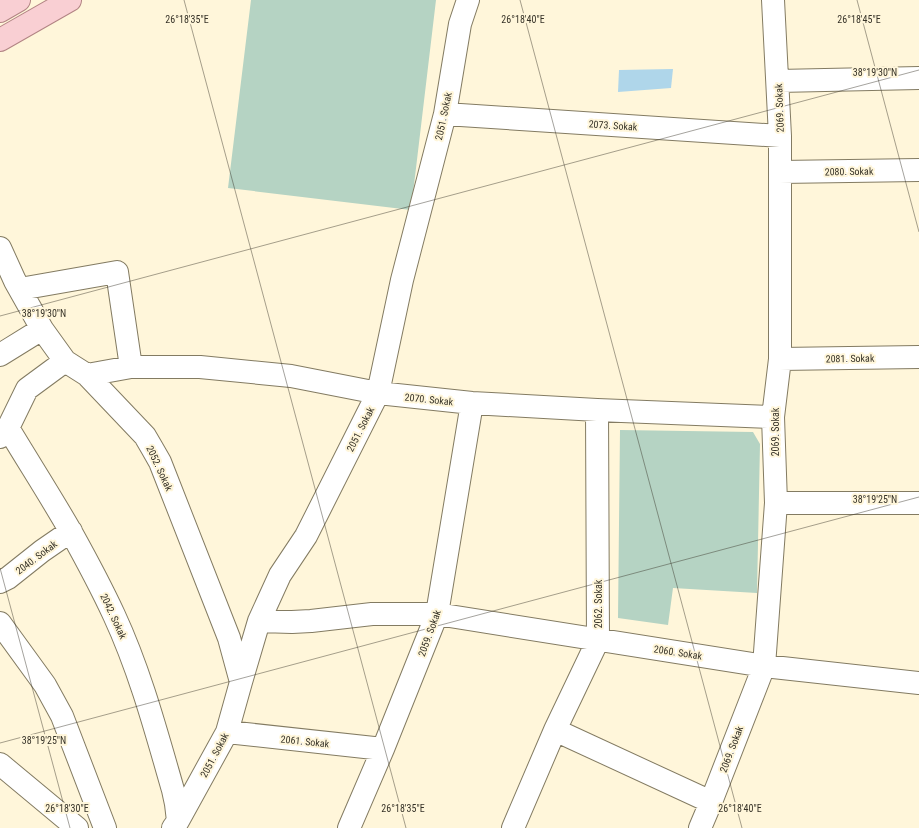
<svg xmlns="http://www.w3.org/2000/svg" width="919" height="828" font-family="'Roboto Condensed',sans-serif">
<style>
.green{fill:#b5d3c3}
.water{fill:#afd6ea}
.lines{fill:none;stroke-linecap:round;stroke-linejoin:round}
.minor-casing{stroke:#837b62;stroke-width:24}
.major-casing{stroke:#b28484;stroke-width:24}
.minor{stroke:#fff;stroke-width:22}
.major{stroke:#f9cfd3;stroke-width:22}
.ticks{fill:none;stroke:#373328;stroke-width:1;stroke-opacity:0.45}
.labels{text-anchor:middle;stroke-width:4;stroke-linejoin:round;paint-order:stroke}
.street-label{font-size:10px;fill:#373328;stroke:#fff6da}
.ticks-label{font-size:10px;text-anchor:middle;fill:#373328;stroke:#fff6da;stroke-width:4;stroke-linejoin:round;paint-order:stroke}
</style>
<rect width="100%" height="100%" fill="#fff6da"/>
<!-- green -->
<path class="green" d="M251,0H436L411,210L228,188Z
M620,430L753,432L760,444L757,593L673,588L668,625L618,618Z"/>
<!-- water -->
<path class="water" d="M673,69L671,88L618,92L619,70Z"/>
<g class="lines">
<defs>
<path id="minor" d="M778,81L919,78
M445,114L780,136
M780,172L919,170
M0,248L15,281L42,329L65,361L87,375L145,436L152,448L160,462L229,638L241,682
M20,289L117,272L131,367
M0,355L42,329
M780,359L919,357
M87,375L131,367H200L291,376L378,393L472,403L597,410L773,417
M8,428C29,463 51,497 71,532C86,559 101,587 114,615C140,671 156,731 173,790L176,804L178,821
M0,437L8,428L27,389L65,361
M776,503H919
M0,582L8,578L42,551L71,531
M259,621L292,622L311,621L372,614H437L764,666L919,683
M0,623L45,685L62,716L105,828
M555,730L711,802
M227,732L383,749
M0,764L77,828
M173,828L178,821L227,732L241,682L259,621L280,575L306,536L378,393L402,280L445,114L460,24L468,0
M349,828L383,749L437,614L472,403
M513,828L555,730L598,640L597,410
M700,828L711,802L764,666L776,503L773,417L780,359V136L773,0"/>
<path id="major" d="M0,11L19,0
M0,40L70,0"/>
</defs>
<!-- minor casing -->
<use href="#minor" class="minor-casing"/>
<!-- major casing -->
<use href="#major" class="major-casing"/>
<!-- minor -->
<use href="#minor" class="minor"/>
<!-- major -->
<use href="#major" class="major"/>
</g>
<!-- ticks -->
<path class="ticks" d="M184,0L406,828M520,0L742,828M857,0L919,232M0,316L919,70M0,568L70,828M0,743L919,497"/>
<g class="labels">
<!-- street labels -->
<g class="street-label">
<text transform="translate(779 108) rotate(-92)" y="4">2069. Sokak</text>
<text transform="translate(443 116) rotate(-78)" y="4">2051. Sokak</text>
<text transform="translate(613 125) rotate(4)" y="4">2073. Sokak</text>
<text transform="translate(849 171) rotate(-1)" y="4">2080. Sokak</text>
<text transform="translate(850 358) rotate(-1)" y="4">2081. Sokak</text>
<text transform="translate(429 399) rotate(6)" y="4">2070. Sokak</text>
<text transform="translate(360 429) rotate(-63)" y="4">2051. Sokak</text>
<text transform="translate(775 432) rotate(-90)" y="4">2069. Sokak</text>
<text transform="translate(160 468) rotate(65)" y="4">2052. Sokak</text>
<text transform="translate(36 557) rotate(-37)" y="4">2040. Sokak</text>
<text transform="translate(598 604) rotate(-90)" y="4">2062. Sokak</text>
<text transform="translate(114 616) rotate(65)" y="4">2042. Sokak</text>
<text transform="translate(429 633) rotate(-70)" y="4">2059. Sokak</text>
<text transform="translate(678 652) rotate(9)" y="4">2060. Sokak</text>
<text transform="translate(305 741) rotate(6)" y="4">2061. Sokak</text>
<text transform="translate(731 749) rotate(-69)" y="4">2069. Sokak</text>
<text transform="translate(214 755) rotate(-62)" y="4">2051. Sokak</text>
</g>
</g>
<g class="ticks-label">
<text x="187" y="23">26°18'35"E</text>
<text x="523" y="23">26°18'40"E</text>
<text x="859" y="23">26°18'45"E</text>
<text x="875" y="76">38°19'30"N</text>
<text x="44" y="317">38°19'30"N</text>
<text x="875" y="503">38°19'25"N</text>
<text x="44" y="744">38°19'25"N</text>
<text x="67" y="812">26°18'30"E</text>
<text x="403" y="812">26°18'35"E</text>
<text x="740" y="812">26°18'40"E</text>
</g>
</svg>
